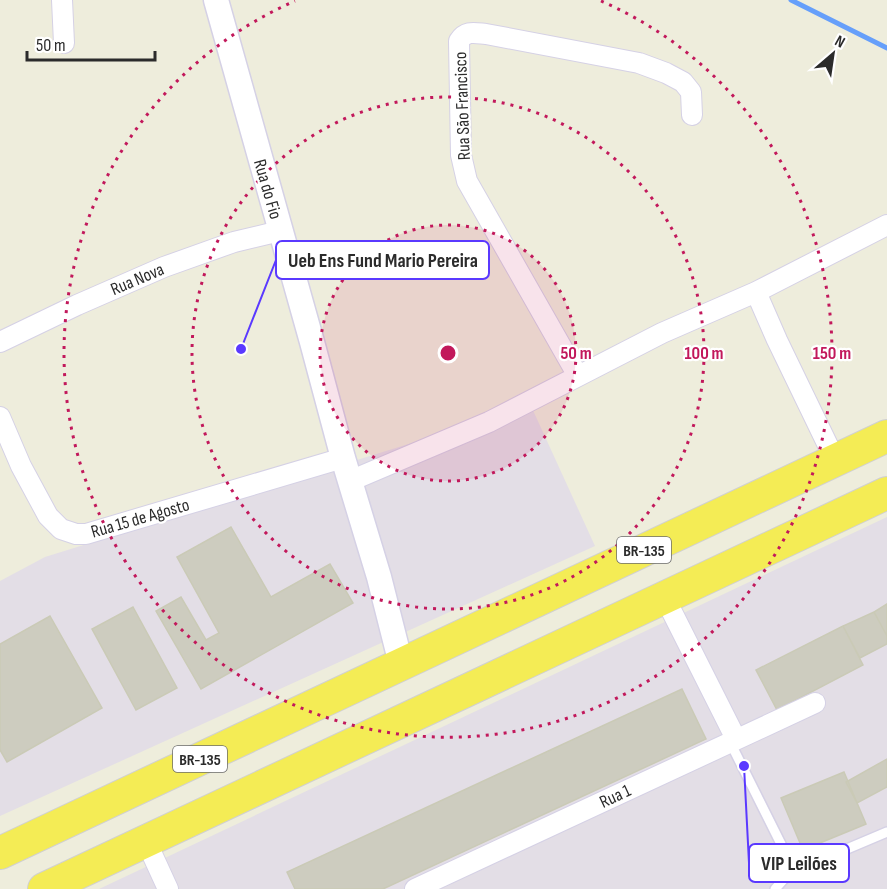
<svg xmlns="http://www.w3.org/2000/svg" width="887" height="889" font-family="'Sofia Sans Condensed',sans-serif">
<style>
.industrial{fill:#e3dee6}
.lines{fill:none;stroke-linecap:round;stroke-linejoin:round}
.stream{stroke:#669ffa;stroke-width:5}
.building{fill:#cdccbf;stroke:#cacab6;stroke-width:1.5}
.service-casing{stroke:#d5d1e5;stroke-width:12}
.minor-casing{stroke:#d5d1e5;stroke-width:22}
.tertiary-casing{stroke:#d5d1e5;stroke-width:27}
.trunk-casing{stroke:#d0d0d0;stroke-width:34}
.service{stroke:#fff;stroke-width:9}
.minor{stroke:#fff;stroke-width:20}
.tertiary{stroke:#fff;stroke-width:24}
.trunk{stroke:#f4ec55;stroke-width:32}
.ring{fill:none;stroke:#c2185b;stroke-width:3;stroke-dasharray:3 6}
.labels{text-anchor:middle;stroke-width:4.5;stroke-linejoin:round;paint-order:stroke}
.shield{fill:#fff;stroke:#6b6b6b;stroke-width:1.5}
.shield-label{font-size:16px;font-weight:bold;fill:#2b2b2b}
.street-label{font-size:18px;fill:#2b2b2b;stroke:#fff}
.centre{fill:#c2185b;stroke:#fff;stroke-width:3}
.ring-label{font-size:18px;text-anchor:middle;font-weight:bold;fill:#c2185b;stroke:#fff;stroke-width:4.5;stroke-linejoin:round;paint-order:stroke}
.leader{fill:none;stroke:#5a39ff;stroke-width:2}
.callout-dot{fill:#5a39ff;stroke:#fff;stroke-width:2}
.callout{fill:#fff;stroke:#5a39ff;stroke-width:2}
.callout-label{font-size:20px;text-anchor:middle;font-weight:bold;fill:#2b2b2b}
</style>
<rect width="100%" height="100%" fill="#eeeddc"/>
<!-- industrial -->
<path class="industrial" d="M531,406L595,546L0,816V581L45,557Z
M887,517V889H99Z"/>
<g class="lines">
<!-- stream -->
<path class="stream" d="M791,0L887,48"/>
</g>
<!-- building -->
<path class="building" d="M231,527L271,597L330,564L353,603L201,689L156,611L181,597L206,640L219,633L177,557Z
M887,604V636L874,612Z
M133,607L177,688L136,710L92,629Z
M874,612L887,636V644L860,658L843,626Z
M50,616L102,708L7,762L0,750V644Z
M843,626L863,665L777,710L756,670Z
M682,689L706,739L383,889H295L287,872Z
M887,759V787L857,803L846,782Z
M844,772L866,824L803,850L781,798Z"/>
<g class="lines">
<defs>
<path id="service" d="M730,742L789,860L785,878L775,889
M789,866L809,865L887,832"/>
<path id="minor" d="M62,0L64,43
M756,292L777,340L835,460
M0,342L77,305L164,267L234,242L280,231
M578,376L467,181L461,155L459,41C466,30 475,33 486,34L639,63L666,73L683,82L691,92L692,115
M0,417L21,466L48,516L61,529L76,534H86L343,458
M350,481L489,422L662,333L756,292L887,225
M665,598L736,739
M146,841L168,889
M415,889L815,703"/>
<path id="tertiary" d="M216,0L312,342L343,458L379,577L401,664"/>
<path id="trunk" d="M0,853L887,436
M44,889L887,493"/>
</defs>
<!-- service casing -->
<use href="#service" class="service-casing"/>
<!-- minor casing -->
<use href="#minor" class="minor-casing"/>
<!-- tertiary casing -->
<use href="#tertiary" class="tertiary-casing"/>
<!-- trunk casing -->
<use href="#trunk" class="trunk-casing"/>
<!-- service -->
<use href="#service" class="service"/>
<!-- minor -->
<use href="#minor" class="minor"/>
<!-- tertiary -->
<use href="#tertiary" class="tertiary"/>
<!-- trunk -->
<use href="#trunk" class="trunk"/>
</g>
<!-- distance rings -->
<circle cx="448" cy="353" r="128" fill="#c2185b" fill-opacity=".12"/>
<g class="ring">
<circle cx="448" cy="353" r="128"/>
<circle cx="448" cy="353" r="256"/>
<path d="M601 1A384 384 0 1 1 295 1"/>
</g>
<g class="labels">
<!-- shield labels -->
<g class="shield">
<rect x="617" y="537" width="54" height="26" rx="4.5"/>
<rect x="173" y="746" width="54" height="26" rx="4.5"/>
</g>
<g class="shield-label">
<text x="644" y="556">BR-135</text>
<text x="200" y="765">BR-135</text>
</g>
<!-- street labels -->
<g class="street-label">
<text transform="translate(462 106) rotate(-92)" y="6">Rua São Francisco</text>
<text transform="translate(268 189) rotate(74)" y="6">Rua do Fio</text>
<text transform="translate(137 279) rotate(-23)" y="6">Rua Nova</text>
<text transform="translate(140 518) rotate(-16)" y="6">Rua 15 de Agosto</text>
<text transform="translate(615 796) rotate(-25)" y="6">Rua 1</text>
</g>
</g>
<circle cx="448" cy="353" r="9" class="centre"/>
<g class="ring-label">
<text x="576" y="359">50 m</text>
<text x="704" y="359">100 m</text>
<text x="832" y="359">150 m</text>
</g>
<!-- callouts -->
<path class="leader" d="M241 349L276 260M744 766L749 863"/>
<g class="callout-dot">
<circle cx="241" cy="349" r="6"/>
<circle cx="744" cy="766" r="6"/>
</g>
<g class="callout">
<rect x="276" y="241" width="213" height="38" rx="6"/>
<rect x="749" y="844" width="100" height="38" rx="6"/>
</g>
<g class="callout-label">
<text x="383" y="267">Ueb Ens Fund Mario Pereira</text>
<text x="799" y="870">VIP Leilões</text>
</g>
<!-- north arrow -->
<g transform="translate(833 54) rotate(29)" stroke="#ffffff" stroke-width="4.5" paint-order="stroke">
<path d="M0-4.5L10 22L0 15L-10 22Z" fill="#2b2b2b"/>
<text y="-9" font-size="16" font-weight="bold" text-anchor="middle" fill="#2b2b2b">N</text>
</g>
<!-- scale -->
<path d="M27 51v9h128v-9" fill="none" stroke="#2b2b2b" stroke-width="3"/>
<text x="36" y="51" font-size="18" fill="#2b2b2b" stroke="#ffffff" stroke-width="4.5" paint-order="stroke">50 m</text>
</svg>
